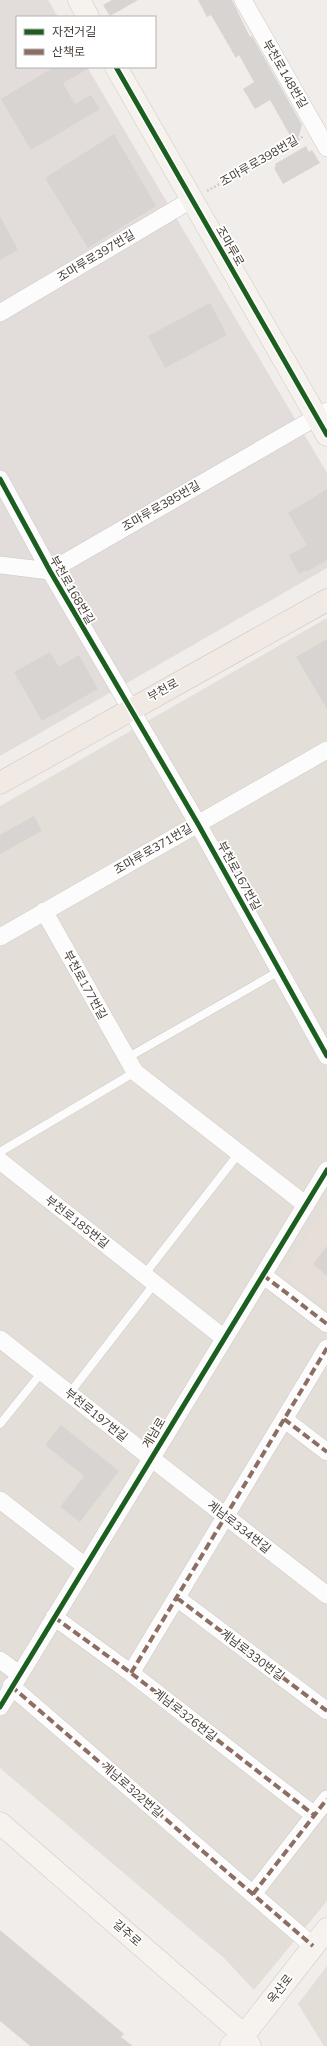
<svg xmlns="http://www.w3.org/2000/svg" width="327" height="2046" font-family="Mulish,'Noto Sans KR',sans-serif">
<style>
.residential{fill:#e4ded8}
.industrial{fill:#e2ddda}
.education{fill:#e6ded7}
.building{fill:#d8d4d2}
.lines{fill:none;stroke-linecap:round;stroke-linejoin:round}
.lane-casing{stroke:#cdc9c7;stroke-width:9}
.street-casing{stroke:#cdc9c7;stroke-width:18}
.secondary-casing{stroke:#d0cac4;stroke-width:23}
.primary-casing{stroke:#d1c5ba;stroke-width:23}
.path{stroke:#d1cdcb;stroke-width:2.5;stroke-dasharray:2 2;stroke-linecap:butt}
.lane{stroke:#fdfcfc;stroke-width:8}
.street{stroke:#fdfcfc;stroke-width:17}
.secondary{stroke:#f6f3ef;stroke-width:22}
.primary{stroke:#f1eae4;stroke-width:22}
.quiet{stroke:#8d6e63;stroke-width:4;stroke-dasharray:8 4;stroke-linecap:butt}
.cycleway-casing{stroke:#fff;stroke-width:8}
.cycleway{stroke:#1b5e20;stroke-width:5}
.labels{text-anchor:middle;stroke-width:3.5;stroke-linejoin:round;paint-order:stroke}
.street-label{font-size:12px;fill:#463d37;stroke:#fff}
</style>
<rect width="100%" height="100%" fill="#f0edeb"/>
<!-- residential -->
<path class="residential" d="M327,618V1208L285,1275L327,1307V1901L254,1990L224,1958L0,1768V806Z
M327,1966V2046H324L298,2004Z"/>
<!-- industrial -->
<path class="industrial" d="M0,0H48L58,17H17V67H87L327,473V568L0,756Z"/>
<!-- education -->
<path class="education" d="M327,1208V1307L285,1275Z"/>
<!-- building -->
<path class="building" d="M112,0H138L110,16L103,5Z
M198,0H232L250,37L252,36L302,125L296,146L270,100L255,109L243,89L254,82L239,55L236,58L211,15L207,17Z
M54,67H91L63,83L75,104L91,95L100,109L31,150L1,99Z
M114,134L156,206L88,248L45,178Z
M306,146L309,152L312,150L320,163L283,184L274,168L276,166L275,164Z
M0,216L18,250L0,260Z
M210,303L227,335L165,368L148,336Z
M327,489V560L306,572V570L299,574L289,555L307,545L288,513Z
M327,639V709L296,657Z
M50,652L59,667L79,655L98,689L42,721L14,672Z
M34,816L42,831L0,854V835Z
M327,1246V1276L313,1264Z
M61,1425L119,1471L80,1522L60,1507L84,1476L45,1445Z
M0,1930L124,2034L121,2037L133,2046H30L0,2021Z"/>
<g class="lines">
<defs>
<path id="lane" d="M127,1058L281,970
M0,1152L135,1072
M144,1275L239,1153
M69,1394L155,1283
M0,1424L42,1372"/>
<path id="street" d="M243,0L327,148
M0,313L191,200
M0,479L50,571L198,824L327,1056
M0,565L50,571L327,411
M44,911L135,1072L306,1205
M0,937L327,750
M0,1161L224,1338
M263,1275L327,1324
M0,1339L151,1458L327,1595
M284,1419L327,1452
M0,1500L85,1566
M177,1598L327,1711
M54,1617L131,1673L314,1815
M0,1660L19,1674
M131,1673L327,1348
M11,1686L313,1946
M0,1707L327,1170
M253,1894L327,1799"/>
<path id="secondary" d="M79,0L88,17
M116,67L327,435
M0,1823L244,2035L250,2046
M231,2046L244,2035L327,1929"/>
<path id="primary" d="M0,783L327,600"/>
</defs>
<!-- lane casing -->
<use href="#lane" class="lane-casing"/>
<!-- street casing -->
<use href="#street" class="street-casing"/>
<!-- secondary casing -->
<use href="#secondary" class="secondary-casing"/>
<!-- primary casing -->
<use href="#primary" class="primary-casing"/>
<!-- path -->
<path class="path" d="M207,191L304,136"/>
<!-- lane -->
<use href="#lane" class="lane"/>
<!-- street -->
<use href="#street" class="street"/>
<!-- secondary -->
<use href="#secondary" class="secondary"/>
<!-- primary -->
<use href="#primary" class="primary"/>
<!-- quiet -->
<path class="quiet" d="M263,1275L327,1324
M284,1419L327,1452
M177,1598L327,1711
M54,1617L131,1673L314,1815
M131,1673L327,1348
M11,1686L313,1946
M253,1894L327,1799"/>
<defs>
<path id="cycleway" d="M116,67L327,435
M0,479L50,571L198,824L327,1056
M0,1707L327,1170"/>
</defs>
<!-- cycleway casing -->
<use href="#cycleway" class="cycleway-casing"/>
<!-- cycleway -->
<use href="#cycleway" class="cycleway"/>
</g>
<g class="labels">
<!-- street labels -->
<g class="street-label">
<text transform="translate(285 74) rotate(60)" y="4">부천로148번길</text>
<text transform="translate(259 161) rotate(-30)" y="4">조마루로398번길</text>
<text transform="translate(230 246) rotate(60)" y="4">조마루로</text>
<text transform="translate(96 256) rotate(-31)" y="4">조마루로397번길</text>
<text transform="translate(161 506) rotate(-30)" y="4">조마루로385번길</text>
<text transform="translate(72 590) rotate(60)" y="4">부천로168번길</text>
<text transform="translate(163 690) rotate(-29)" y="4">부천로</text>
<text transform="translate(153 849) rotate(-30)" y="4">조마루로371번길</text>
<text transform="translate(239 876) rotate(61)" y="4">부천로167번길</text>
<text transform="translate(85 985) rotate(61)" y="4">부천로177번길</text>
<text transform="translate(77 1222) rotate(38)" y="4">부천로185번길</text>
<text transform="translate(96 1415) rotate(39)" y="4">부천로197번길</text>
<text transform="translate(154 1433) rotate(-59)" y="4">계남로</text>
<text transform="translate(239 1527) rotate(38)" y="4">계남로334번길</text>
<text transform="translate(252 1655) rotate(37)" y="4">계남로330번길</text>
<text transform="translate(185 1715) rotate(38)" y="4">계남로326번길</text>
<text transform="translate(132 1790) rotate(41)" y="4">계남로322번길</text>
<text transform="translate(127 1933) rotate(41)" y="4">길주로</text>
<text transform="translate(280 1989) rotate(-52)" y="4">옥산로</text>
</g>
</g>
<!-- legend -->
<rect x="16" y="16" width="140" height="52" fill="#ffffff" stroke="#b5b1af"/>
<rect x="24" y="29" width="20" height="6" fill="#1b5e20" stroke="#b5b1af"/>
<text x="52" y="36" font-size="12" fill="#463d37">자전거길</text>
<rect x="24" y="49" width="20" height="6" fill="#8d6e63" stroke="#b5b1af"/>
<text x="52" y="56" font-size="12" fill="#463d37">산책로</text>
</svg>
